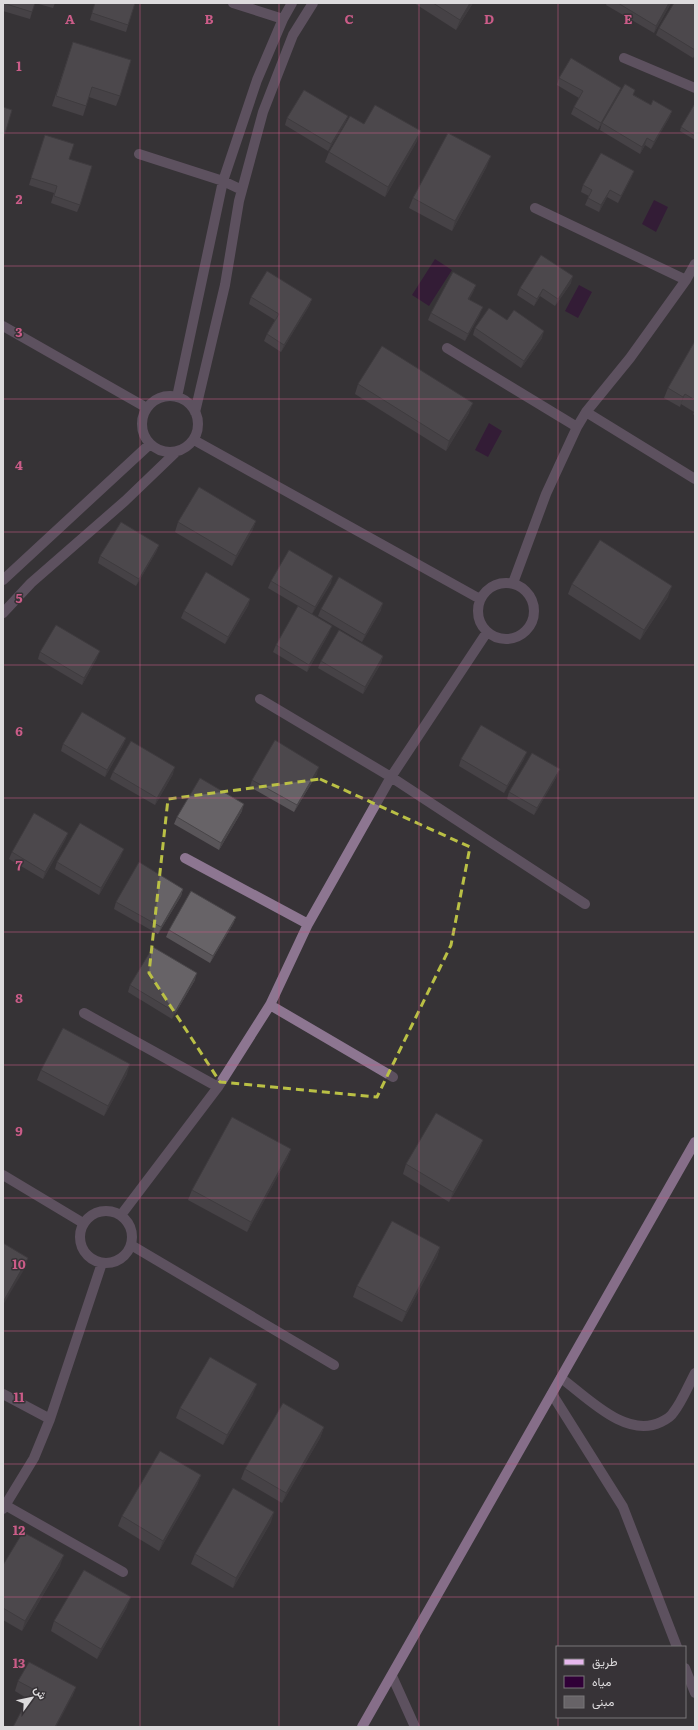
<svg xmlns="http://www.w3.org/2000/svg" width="698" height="1730" font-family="Literata,Vazirmatn,serif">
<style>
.water{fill:#300037}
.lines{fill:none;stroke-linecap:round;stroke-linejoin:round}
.minor{stroke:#8d7691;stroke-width:10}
.major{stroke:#e6b7ed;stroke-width:10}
.wall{fill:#595559}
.shaded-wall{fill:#484548}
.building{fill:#676367;stroke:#484548}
.marked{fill:none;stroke:#bac045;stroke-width:3;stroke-dasharray:8 5;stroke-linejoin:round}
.grid{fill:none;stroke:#cb5c88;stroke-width:1;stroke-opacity:0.55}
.grid-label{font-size:13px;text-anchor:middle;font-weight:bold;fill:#cb5c88;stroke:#373337;stroke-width:3;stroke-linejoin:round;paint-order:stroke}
</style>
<rect width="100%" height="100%" fill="#373337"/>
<!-- water -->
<path class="water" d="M654,200L668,207L656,232L642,224Z
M435,259L452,270L429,306L412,295Z
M579,285L592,292L578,318L565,311Z
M489,423L502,431L488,457L475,450Z"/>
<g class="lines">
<!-- minor -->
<path class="minor" d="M233,3L283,19
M624,58L695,88
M139,154L223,181L242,190
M535,208L686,280
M3,326L147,408
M447,348L577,427
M142 424a28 28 0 1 1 56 0a28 28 0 1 1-56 0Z
M177,397L223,181L257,80L283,19L292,3
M195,412L225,285L239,201L263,112L293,35L313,3
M586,412L695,479
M194,440L480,599
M3,580L150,444
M513,583L546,494L577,427L586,412L630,358L686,280L695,264
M478 611a28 28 0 1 1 56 0a28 28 0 1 1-56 0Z
M3,613L31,583L125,501L175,453
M260,699L391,777L585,904
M185,858L308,924
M270,1005L393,1077
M84,1013L218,1087
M3,1175L83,1223
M80 1237a26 26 0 1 1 52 0a26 26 0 1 1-52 0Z
M121,1215L218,1087L270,1005L308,924L391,777L487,632
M131,1245L334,1365
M561,1378C588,1398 626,1439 661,1422C665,1420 671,1417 673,1413C682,1402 688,1386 695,1373
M3,1394L50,1419
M552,1394L623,1507L677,1647
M5,1505L123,1572
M3,1509L34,1458L50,1419L102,1263
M685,1668L695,1693
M392,1676L415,1727"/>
<!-- major -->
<path class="major" d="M362,1727L695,1142"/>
</g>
<!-- wall -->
<path class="wall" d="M3,3L32,12L30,19L3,11Z
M35,3H55L53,8Z
M95,3H135L126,32L90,20Z
M414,3H473L456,30Z
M607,3H671L654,33L606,5Z
M695,5V55L693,58L656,35L659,28Z
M73,42L120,96L116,106L89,97L83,116L52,106Z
M559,78L619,95L598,130L571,114L574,107L579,98L557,85Z
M634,95L651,105L672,111L669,118L651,149L645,145L640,154L600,130L602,123Z
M695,105V140L680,131L681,127Z
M348,116L345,123L328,151L285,125L287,118Z
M45,135L69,159L80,205L77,212L51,203L54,193L29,185Z
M417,141L385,197L325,162L329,152Z
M487,166L452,231L409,208L413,198Z
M634,171L631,178L618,203L607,197L599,212L585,205L589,196L581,192L583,185Z
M571,283L555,306L540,296L534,306L517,295L520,288Z
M476,285L473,292L469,299L480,314L465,341L428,320L431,313Z
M251,297L312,299L309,306L281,352L264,341L267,334L275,320L249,304Z
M507,320L542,338L521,368L473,335L475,328Z
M695,341V416L693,414L694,412L681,404L680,407L664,398L668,388Z
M358,384L469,413L446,451L355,394Z
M256,521L252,531L232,566L175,532L178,522Z
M159,545L156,552L136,586L98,563L100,556Z
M271,581L331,583L312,614L268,588Z
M572,584L668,597L640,640L568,594Z
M250,599L248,606L225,644L181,618L184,611Z
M321,609L381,610L362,642L318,616Z
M329,633L307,672L273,652L276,645Z
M40,652L97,658L82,685L38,659Z
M383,656L381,663L363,694L318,668L321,661Z
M126,738L123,745L105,777L61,751L63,744Z
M461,759H524L504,793L459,766Z
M113,772L173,774L155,805L110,779Z
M317,774L294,812L250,787L252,780Z
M557,776L534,815L507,799L509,792Z
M242,811L219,850L174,824L177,817Z
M68,833L65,840L43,879L9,859L12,852Z
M121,856L99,895L55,869L57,862Z
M183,889L181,896L158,934L114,909L116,902Z
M236,917L233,924L210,963L166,937L169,930Z
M195,980L172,1019L128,992L130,985Z
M41,1070L127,1074L104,1116L37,1080Z
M483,1140L479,1150L449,1202L403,1174L406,1164Z
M291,1149L287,1159L247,1232L188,1200L192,1190Z
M440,1247L437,1257L402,1322L353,1297L357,1286Z
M253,1394L223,1445L176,1418L180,1408Z
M324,1427L320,1438L282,1503L241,1479L245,1469Z
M201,1475L197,1485L159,1551L118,1526L122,1516Z
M271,1522L233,1588L191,1564L195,1554Z
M3,1565L60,1566L22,1631L3,1620Z
M127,1607L97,1659L51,1631L54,1621Z
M18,1681L76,1687L72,1697L28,1699L15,1691Z"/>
<!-- shaded-wall -->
<path class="shaded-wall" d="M470,3H473L456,30L460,20Z
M669,3H671L654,33L656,26Z
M621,88L619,95L598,130L601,123Z
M672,111L669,118L651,149L654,142Z
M348,116L345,123L328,151L331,144Z
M421,131L417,141L385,197L388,187Z
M647,138L645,145L640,154L642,147Z
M491,156L487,166L452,231L455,221Z
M634,171L631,178L618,203L621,196Z
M610,190L607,197L599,212L601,205Z
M573,276L571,283L555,306L558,299Z
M476,285L473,292L466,306L468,299Z
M543,289L540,296L534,306L537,299Z
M312,299L309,306L281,352L284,345Z
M483,307L480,314L465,341L468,334Z
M544,331L542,338L521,368L524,361Z
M685,394L681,404L680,407L683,397Z
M473,403L469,413L446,451L449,441Z
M256,521L252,531L232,566L236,556Z
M159,545L156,552L136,586L139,579Z
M333,576L331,583L312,614L315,607Z
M672,586L668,597L640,640L644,630Z
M250,599L248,606L225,644L228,637Z
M383,603L381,610L362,642L365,635Z
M332,626L329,633L307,672L309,665Z
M100,651L97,658L82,685L84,678Z
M383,656L381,663L363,694L365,687Z
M126,738L123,745L105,777L107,770Z
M527,752L524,759L504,793L507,786Z
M175,767L173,774L155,805L157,798Z
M319,767L317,774L294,812L297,805Z
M560,769L557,776L534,815L537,808Z
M244,804L242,811L219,850L221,843Z
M68,833L65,840L43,879L45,872Z
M124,849L121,856L99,895L101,888Z
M183,889L181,896L158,934L161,927Z
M236,917L233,924L210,963L213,956Z
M197,973L195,980L172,1019L175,1012Z
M130,1064L127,1074L104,1116L108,1106Z
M483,1140L479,1150L449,1202L453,1192Z
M291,1149L287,1159L247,1232L251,1222Z
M440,1247L437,1257L402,1322L406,1312Z
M28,1258L25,1268L3,1305V1302Z
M257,1384L253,1394L223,1445L227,1435Z
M324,1427L320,1438L282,1503L286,1493Z
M201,1475L197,1485L159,1551L163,1541Z
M274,1512L271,1522L233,1588L236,1578Z
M64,1555L60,1566L22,1631L25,1621Z
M131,1597L127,1607L97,1659L101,1649Z
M76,1687L72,1697L56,1727H55Z"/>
<!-- building -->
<path class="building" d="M3,3H35L32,12Z
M95,3H135L128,25L92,13Z
M433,3H470L460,20Z
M618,3H669L656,26Z
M674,3H692L695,5V50L659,28Z
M73,42L131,60L120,96L92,87L86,106L56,96Z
M571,58L621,88L601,123L574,107L583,91L559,78Z
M625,84L635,90L633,95L651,105L653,100L672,111L654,142L647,138L642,147L602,123Z
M304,90L348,116L331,144L287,118Z
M375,105L421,131L388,187L329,152L350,116L364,124Z
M694,105H695V136L681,127Z
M3,107L12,110L3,140Z
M448,133L491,156L455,221L413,198Z
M45,135L74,144L69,159L92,166L80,205L54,196L57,186L31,178Z
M601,153L634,171L621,196L610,190L601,205L588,198L592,190L583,185Z
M541,255L573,276L558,299L543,289L537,299L520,288Z
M267,271L312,299L284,345L267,334L279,314L251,297Z
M453,272L476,285L468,299L483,307L468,334L431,313Z
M489,308L507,320L514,310L544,331L524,361L475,328Z
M695,341V400L685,394L683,397L668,388Z
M382,346L473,403L449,441L358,384Z
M199,487L256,521L236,556L178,522Z
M121,522L159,545L139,579L100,556Z
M600,540L672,586L644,630L572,584Z
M289,550L333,576L315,607L271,581Z
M206,572L250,599L228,637L184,611Z
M339,577L383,603L365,635L321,609Z
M298,606L332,626L309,665L276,645Z
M56,625L100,651L84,678L40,652Z
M339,630L383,656L365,687L321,661Z
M82,712L126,738L107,770L63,744Z
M481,725L527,752L507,786L461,759Z
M275,740L319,767L297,805L252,780Z
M131,741L175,767L157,798L113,772Z
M532,753L560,769L537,808L509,792Z
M200,778L244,804L221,843L177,817Z
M34,813L68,833L45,872L12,852Z
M80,823L124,849L101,888L57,862Z
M139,862L183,889L161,927L116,902Z
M191,891L236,917L213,956L169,930Z
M153,947L197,973L175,1012L130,985Z
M63,1028L130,1064L108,1106L41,1070Z
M436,1113L483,1140L453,1192L406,1164Z
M232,1117L291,1149L251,1222L192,1190Z
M392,1221L440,1247L406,1312L357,1286Z
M3,1243L28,1258L3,1302Z
M210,1357L257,1384L227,1435L180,1408Z
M283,1403L324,1427L286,1493L245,1469Z
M160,1451L201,1475L163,1541L122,1516Z
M233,1488L274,1512L236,1578L195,1554Z
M23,1532L64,1555L25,1621L3,1608V1565Z
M84,1570L131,1597L101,1649L54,1621Z
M29,1662L76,1687L55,1727H13L33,1689L18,1681Z"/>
<!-- marked area -->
<path d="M0 0H698V1730H0ZM320,779L470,847L451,945L377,1097L220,1082L149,973L168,799Z" fill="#373337" fill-opacity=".55" fill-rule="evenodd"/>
<path class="marked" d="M320,779L470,847L451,945L377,1097L220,1082L149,973L168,799Z"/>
<!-- grid -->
<path class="grid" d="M140,3V1727M279,3V1727M419,3V1727M558,3V1647M3,133H695M3,266H695M3,399H695M3,532H695M3,665H695M3,798H695M3,932H695M3,1065H695M3,1198H695M3,1331H695M3,1464H695M3,1597H695M558,1717V1727"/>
<g class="grid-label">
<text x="70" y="24">A</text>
<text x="209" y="24">B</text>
<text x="349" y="24">C</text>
<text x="489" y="24">D</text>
<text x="628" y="24">E</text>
<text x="19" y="71">1</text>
<text x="19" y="204">2</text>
<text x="19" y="337">3</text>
<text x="19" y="470">4</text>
<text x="19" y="603">5</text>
<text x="19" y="736">6</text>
<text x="19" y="870">7</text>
<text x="19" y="1003">8</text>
<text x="19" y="1136">9</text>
<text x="19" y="1269">10</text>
<text x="19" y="1402">11</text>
<text x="19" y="1535">12</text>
<text x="19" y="1668">13</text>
</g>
<!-- border -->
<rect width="698" height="1730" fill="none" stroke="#dddbdd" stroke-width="8"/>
<!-- legend -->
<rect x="556" y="1646" width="130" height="72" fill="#373337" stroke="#797679"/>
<rect x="564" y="1659" width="20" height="6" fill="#e6b7ed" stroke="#797679"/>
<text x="592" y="1666" font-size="12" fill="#dddbdd">طريق</text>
<rect x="564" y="1676" width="20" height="12" fill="#300037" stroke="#797679"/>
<text x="592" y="1686" font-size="12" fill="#dddbdd">مياه</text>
<rect x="564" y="1696" width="20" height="12" fill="#676367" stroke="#797679"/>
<text x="592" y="1706" font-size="12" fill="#dddbdd">مبنى</text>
<!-- north arrow -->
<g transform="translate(32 1698) rotate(57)" stroke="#373337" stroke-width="3" paint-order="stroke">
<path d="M0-3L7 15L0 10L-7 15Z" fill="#dddbdd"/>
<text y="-6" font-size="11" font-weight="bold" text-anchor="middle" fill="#dddbdd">ش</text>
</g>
</svg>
